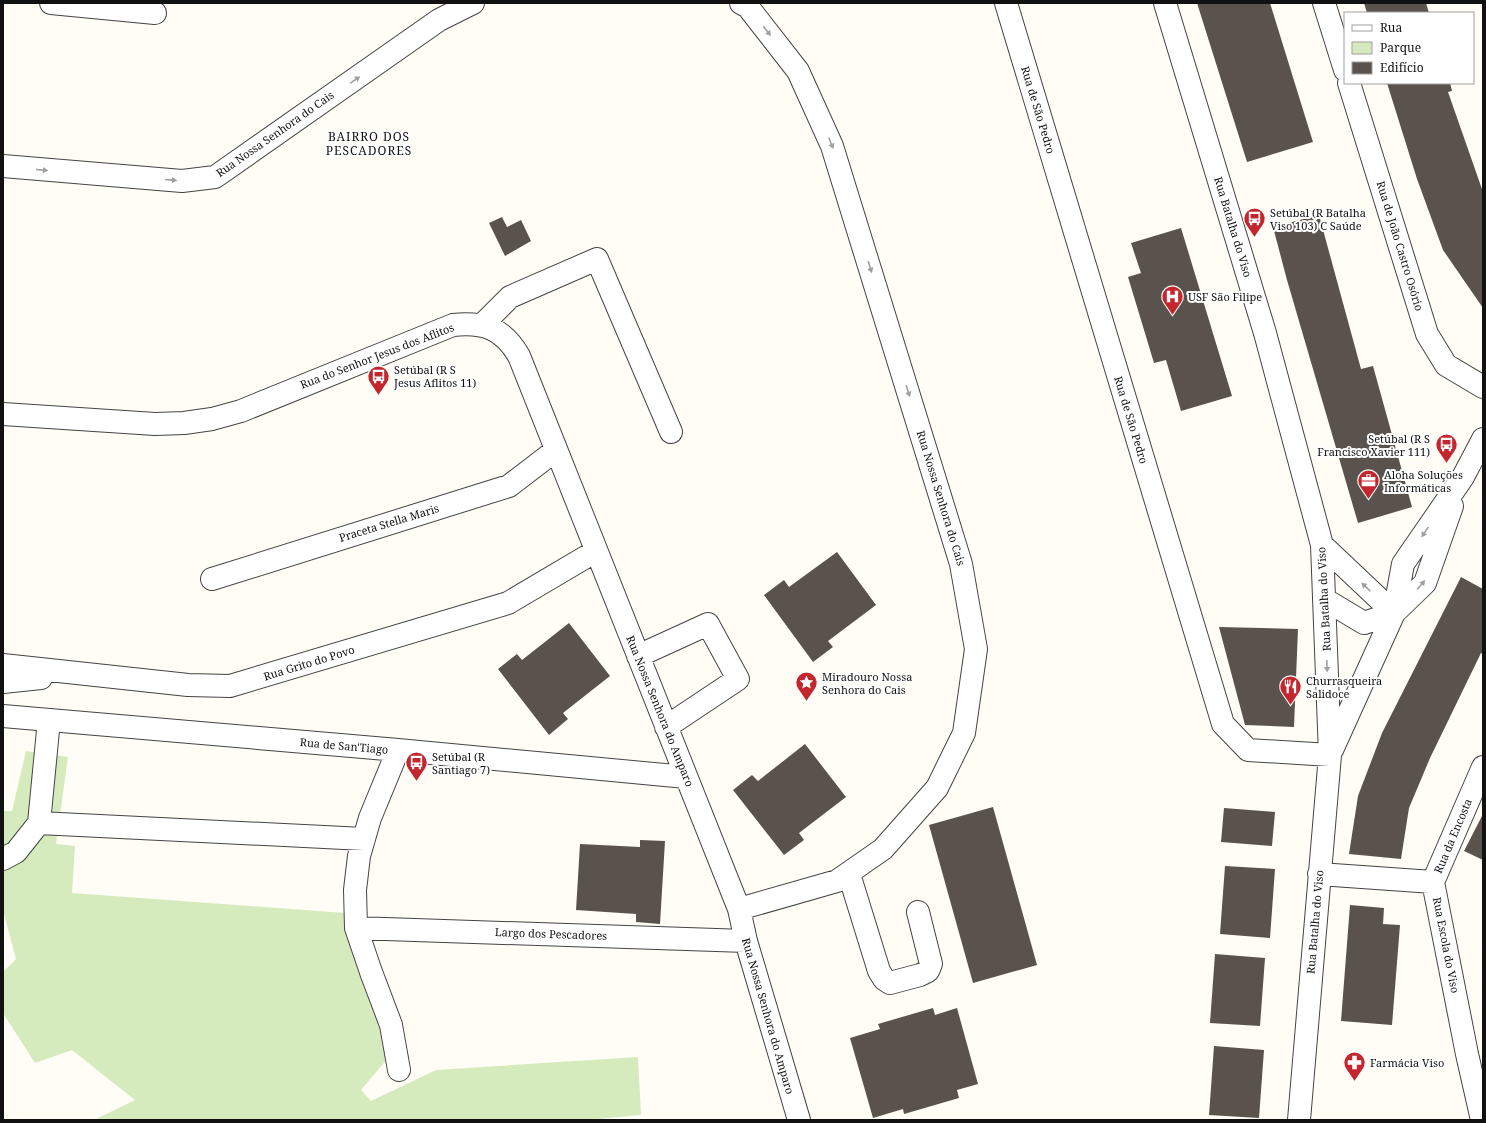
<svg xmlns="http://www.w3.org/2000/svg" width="1486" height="1123" font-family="'Noto Serif',serif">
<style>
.green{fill:#d5ebbd}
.building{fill:#5a524d}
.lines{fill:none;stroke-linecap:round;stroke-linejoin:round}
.minor-casing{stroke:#444;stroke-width:24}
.minor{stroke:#fff;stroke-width:22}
.oneway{fill:#a0a0a0}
.labels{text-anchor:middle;stroke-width:4;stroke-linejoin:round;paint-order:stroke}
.street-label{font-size:11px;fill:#111;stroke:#fff}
.poi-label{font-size:11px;fill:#111;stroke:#fff;text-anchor:start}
.neighbourhood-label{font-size:12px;letter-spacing:1px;fill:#111;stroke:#fff}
</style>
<rect width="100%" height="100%" fill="#fffdf5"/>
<!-- green -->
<path class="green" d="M26,751L68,757L56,844L75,846L72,893L345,913L354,958L388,1035V1058L361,1090L371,1101L436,1070L638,1057L641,1115L587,1120H94L135,1100L72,1050L35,1063L3,1013V972L16,959L3,910V811H12Z"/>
<!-- building -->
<path class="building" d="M1197,3H1270L1313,142L1247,162Z
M1364,3H1426L1429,13H1367Z
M1387,83H1450L1452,91L1448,92L1483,192V308L1443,250L1417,179Z
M1319,215L1361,369L1373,366L1412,507L1358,523L1287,280L1273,227Z
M502,217L507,227L521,220L531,241L505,256L489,223Z
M1181,228L1232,396L1181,411L1166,360L1154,363L1128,277L1141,273L1131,243Z
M837,552L876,605L828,641L833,647L813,662L764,595L784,580L789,587Z
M1461,577L1483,589V654L1481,653L1430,758L1409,808L1401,859L1349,854L1358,796L1382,733Z
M569,623L610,676L563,713L568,719L549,735L498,669L517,654L522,660Z
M1219,627L1298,629L1294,727L1245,725Z
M805,744L846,797L799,833L804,840L784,855L733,790L752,775L758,781Z
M993,807L1037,965L973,983L929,825Z
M1224,808L1275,812L1272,846L1221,842Z
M1483,814V860L1464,851Z
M640,840L665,841L660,924L636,922V914L576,910L580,844L640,847Z
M1225,866L1275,869L1270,938L1220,934Z
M1350,905L1384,908L1383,924L1400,925L1392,1025L1341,1021Z
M1215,954L1265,958L1260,1026L1210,1023Z
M933,1008L935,1015L957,1008L978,1084L957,1090L959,1098L904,1114L903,1109L873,1118L850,1038L880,1029L878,1024Z
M1214,1046L1264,1050L1259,1118L1209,1115Z"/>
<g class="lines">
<defs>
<path id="minor" d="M51,3L155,13
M1006,3L1223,724L1248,750L1330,755
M1165,3L1265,333L1322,545L1330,755L1299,1120
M1324,3L1345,70
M1349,83L1427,334L1446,365L1483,387
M3,166L182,181L215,177L439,20L473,3
M482,325L510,297L597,259L671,432
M3,414L155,424L184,423L212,419L241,411L453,325C484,322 503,328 519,356L739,909L746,941L799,1120
M1322,545L1394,613
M212,579L509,486L556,450
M1324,599L1364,623L1394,613L1425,583L1452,506
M638,656L708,624L738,679L666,727
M3,665L188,685L230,686L508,603L596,551
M3,682L41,678
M3,716L398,750L686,777
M398,750L370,818L359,856L355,890L356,928L371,972L391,1025L399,1070
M1332,750L1394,613L1403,564L1463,477L1483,439
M39,823L364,839
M3,859L16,852L39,823L49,720
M849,874L879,971L884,979L890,983L920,975L928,971L931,964L918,912
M1319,874L1433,882L1467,1054L1482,1120
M1433,882L1483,767
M739,909L837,881L883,849L937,788L964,733L976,649L961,564L832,146L798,71L748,7L741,3
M356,928L746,941"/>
</defs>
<!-- minor casing -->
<use href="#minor" class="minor-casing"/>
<!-- minor -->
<use href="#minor" class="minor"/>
</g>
<!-- one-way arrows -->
<defs><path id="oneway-solid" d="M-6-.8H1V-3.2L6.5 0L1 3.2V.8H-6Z"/></defs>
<g class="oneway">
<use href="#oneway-solid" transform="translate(767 31) rotate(52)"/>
<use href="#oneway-solid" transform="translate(355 80) rotate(-35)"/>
<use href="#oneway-solid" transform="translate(831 143) rotate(68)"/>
<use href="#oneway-solid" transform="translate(42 170) rotate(5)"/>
<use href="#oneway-solid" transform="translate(171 180) rotate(5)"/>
<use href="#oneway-solid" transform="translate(870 267) rotate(73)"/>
<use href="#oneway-solid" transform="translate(908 391) rotate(73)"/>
<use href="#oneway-solid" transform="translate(1425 532) rotate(124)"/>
<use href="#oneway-solid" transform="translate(1421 585) rotate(-50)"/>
<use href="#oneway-solid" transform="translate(1366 587) rotate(-137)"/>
<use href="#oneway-solid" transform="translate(1327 666) rotate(88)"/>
</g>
<!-- icons -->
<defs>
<symbol id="bus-pin" viewBox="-11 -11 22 30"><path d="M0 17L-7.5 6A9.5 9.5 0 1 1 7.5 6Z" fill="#c4262e" stroke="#fff"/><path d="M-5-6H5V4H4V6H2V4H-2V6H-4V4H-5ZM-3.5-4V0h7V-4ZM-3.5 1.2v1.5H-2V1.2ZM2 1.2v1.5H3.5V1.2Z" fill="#fff"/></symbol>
<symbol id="hospital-pin" viewBox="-11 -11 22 30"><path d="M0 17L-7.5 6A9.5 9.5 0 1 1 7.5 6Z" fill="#c4262e" stroke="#fff"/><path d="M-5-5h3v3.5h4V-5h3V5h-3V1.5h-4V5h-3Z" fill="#fff"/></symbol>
<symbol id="office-pin" viewBox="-11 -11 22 30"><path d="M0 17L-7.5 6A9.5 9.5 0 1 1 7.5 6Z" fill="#c4262e" stroke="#fff"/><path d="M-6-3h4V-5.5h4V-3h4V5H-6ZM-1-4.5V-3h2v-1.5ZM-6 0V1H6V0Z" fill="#fff"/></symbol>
<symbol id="sight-pin" viewBox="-11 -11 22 30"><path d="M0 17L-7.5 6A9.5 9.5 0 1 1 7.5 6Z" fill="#c4262e" stroke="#fff"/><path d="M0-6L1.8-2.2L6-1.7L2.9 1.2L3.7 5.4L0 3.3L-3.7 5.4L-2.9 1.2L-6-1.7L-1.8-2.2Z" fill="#fff"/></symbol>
<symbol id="restaurant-pin" viewBox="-11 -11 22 30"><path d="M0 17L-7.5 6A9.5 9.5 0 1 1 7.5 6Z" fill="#c4262e" stroke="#fff"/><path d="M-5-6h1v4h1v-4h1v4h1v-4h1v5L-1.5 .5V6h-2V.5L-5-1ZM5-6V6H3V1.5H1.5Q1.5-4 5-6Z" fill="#fff"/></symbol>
<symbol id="pharmacy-pin" viewBox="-11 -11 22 30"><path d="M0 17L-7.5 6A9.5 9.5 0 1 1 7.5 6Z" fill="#c4262e" stroke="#fff"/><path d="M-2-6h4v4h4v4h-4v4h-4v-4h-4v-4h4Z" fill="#fff"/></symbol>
</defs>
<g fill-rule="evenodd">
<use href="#bus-pin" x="1242" y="206" width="25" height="34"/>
<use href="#hospital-pin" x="1160" y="284" width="25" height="34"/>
<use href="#bus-pin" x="366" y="364" width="25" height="34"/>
<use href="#bus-pin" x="1434" y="432" width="25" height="34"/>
<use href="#office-pin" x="1356" y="468" width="25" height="34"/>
<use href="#sight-pin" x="794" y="670" width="25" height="34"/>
<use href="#restaurant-pin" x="1278" y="674" width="25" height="34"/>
<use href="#bus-pin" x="404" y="750" width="25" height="34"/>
<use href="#pharmacy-pin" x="1342" y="1050" width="25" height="34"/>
</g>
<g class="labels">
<!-- street labels -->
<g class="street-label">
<text transform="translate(1038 110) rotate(73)" y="4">Rua de São Pedro</text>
<text transform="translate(275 134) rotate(-35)" y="4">Rua Nossa Senhora do Cais</text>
<text transform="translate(1233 227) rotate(73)" y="4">Rua Batalha do Viso</text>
<text transform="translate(1400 246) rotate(73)" y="4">Rua de João Castro Osório</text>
<text transform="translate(377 356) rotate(-21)" y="4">Rua do Senhor Jesus dos Aflitos</text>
<text transform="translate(1131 420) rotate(73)" y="4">Rua de São Pedro</text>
<text transform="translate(941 498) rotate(73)" y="4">Rua Nossa Senhora do Cais</text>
<text transform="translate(389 523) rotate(-17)" y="4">Praceta Stella Maris</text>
<text transform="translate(1324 599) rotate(-93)" y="4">Rua Batalha do Viso</text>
<text transform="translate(309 663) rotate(-17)" y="4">Rua Grito do Povo</text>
<text transform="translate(660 711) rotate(68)" y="4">Rua Nossa Senhora do Amparo</text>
<text transform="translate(344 746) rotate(5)" y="4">Rua de San'Tiago</text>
<text transform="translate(1453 836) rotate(-67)" y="4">Rua da Encosta</text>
<text transform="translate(1315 922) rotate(-85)" y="4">Rua Batalha do Viso</text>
<text transform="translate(551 934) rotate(2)" y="4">Largo dos Pescadores</text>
<text transform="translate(1446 945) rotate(79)" y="4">Rua Escola do Viso</text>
<text transform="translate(768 1016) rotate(74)" y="4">Rua Nossa Senhora do Amparo</text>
</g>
<!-- poi labels -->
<g class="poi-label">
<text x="1270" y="217">Setúbal (R Batalha<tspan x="1270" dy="13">Viso 103) C Saúde</tspan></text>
<text x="1188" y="301">USF São Filipe</text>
<text x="394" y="374">Setúbal (R S<tspan x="394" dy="13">Jesus Aflitos 11)</tspan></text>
<text x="1430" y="443" text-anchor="end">Setúbal (R S<tspan x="1430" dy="13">Francisco Xavier 111)</tspan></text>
<text x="1384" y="479">Aloha Soluções<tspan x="1384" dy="13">Informáticas</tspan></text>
<text x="822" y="681">Miradouro Nossa<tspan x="822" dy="13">Senhora do Cais</tspan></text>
<text x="1306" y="685">Churrasqueira<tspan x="1306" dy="13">Salidoce</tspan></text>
<text x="432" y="761">Setúbal (R<tspan x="432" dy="13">Santiago 7)</tspan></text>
<text x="1370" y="1067">Farmácia Viso</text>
</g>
<!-- neighbourhood labels -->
<g class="neighbourhood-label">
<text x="369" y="141">BAIRRO DOS<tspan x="369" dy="14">PESCADORES</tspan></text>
</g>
</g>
<!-- border -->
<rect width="1486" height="1123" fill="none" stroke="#111111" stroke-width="8"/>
<!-- legend -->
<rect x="1344" y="12" width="130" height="72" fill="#ffffff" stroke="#a0a0a0"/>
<rect x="1352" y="25" width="20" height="6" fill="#ffffff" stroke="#a0a0a0"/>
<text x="1380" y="32" font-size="12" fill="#111111">Rua</text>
<rect x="1352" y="42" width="20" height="12" fill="#d5ebbd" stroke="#a0a0a0"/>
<text x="1380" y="52" font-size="12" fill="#111111">Parque</text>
<rect x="1352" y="62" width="20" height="12" fill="#5a524d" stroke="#a0a0a0"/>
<text x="1380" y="72" font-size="12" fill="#111111">Edifício</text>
</svg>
